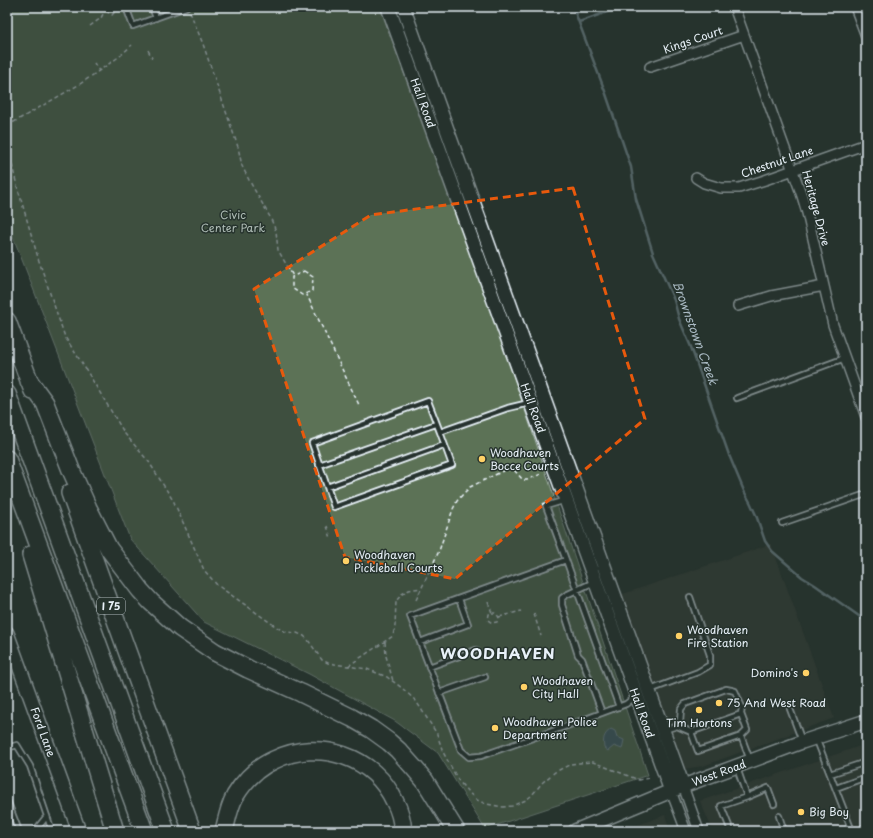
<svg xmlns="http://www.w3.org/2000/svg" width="873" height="838" font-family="'Playpen Sans',sans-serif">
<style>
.built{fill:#394037}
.green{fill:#5c7256;stroke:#a2b2a7}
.water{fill:#4b6570;stroke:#8a9da6}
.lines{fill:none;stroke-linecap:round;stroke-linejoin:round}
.stream{stroke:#8a9da6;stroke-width:2.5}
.lane-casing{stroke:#e8f1f8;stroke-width:8}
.street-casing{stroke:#e8f1f8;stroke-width:12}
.secondary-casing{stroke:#e8f1f8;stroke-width:16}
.highway-casing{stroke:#e8f1f8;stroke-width:20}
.path{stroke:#e8f1f8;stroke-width:1.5;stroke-dasharray:4 3;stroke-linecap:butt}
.lane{stroke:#26332d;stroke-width:4.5}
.street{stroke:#26332d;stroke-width:9}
.secondary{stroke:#26332d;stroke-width:13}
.highway{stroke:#26332d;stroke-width:17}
.marked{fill:none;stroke:#e8590c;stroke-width:3;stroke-dasharray:8 5;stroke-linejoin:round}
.poi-dot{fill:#ffd166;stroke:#26332d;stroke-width:1.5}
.labels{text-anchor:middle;stroke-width:3;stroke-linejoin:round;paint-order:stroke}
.shield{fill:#26332d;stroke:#aeb8bb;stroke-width:1}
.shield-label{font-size:10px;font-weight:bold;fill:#e8f1f8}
.street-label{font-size:11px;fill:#e8f1f8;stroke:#26332d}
.park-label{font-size:11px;fill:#b0beb7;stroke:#26332d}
.poi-label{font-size:11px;fill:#e8f1f8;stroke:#26332d;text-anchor:start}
.water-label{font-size:12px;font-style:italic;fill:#a9b9c2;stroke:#26332d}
.district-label{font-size:15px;font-weight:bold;letter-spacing:1px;fill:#e8f1f8;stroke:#26332d}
</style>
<rect width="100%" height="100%" fill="#26332d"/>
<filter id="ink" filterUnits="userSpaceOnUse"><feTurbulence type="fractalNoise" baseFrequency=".025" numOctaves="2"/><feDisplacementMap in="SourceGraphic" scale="8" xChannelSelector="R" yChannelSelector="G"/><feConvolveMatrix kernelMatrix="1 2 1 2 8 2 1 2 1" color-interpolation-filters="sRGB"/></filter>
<g filter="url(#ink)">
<!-- built -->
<path class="built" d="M771,544L834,718L703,766L683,769L620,595Z
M866,744V831H713L700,801Z
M665,815L670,831H622Z"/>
<!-- green -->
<path class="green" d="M7,7H380L503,345L648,775L485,829L438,753L395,721L309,674L204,622L130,539L7,221Z"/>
<!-- water -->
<path class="water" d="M611,729L615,731L617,737L624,740L622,749L614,746L608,751L604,748C603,739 603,735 611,729Z"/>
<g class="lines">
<!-- stream -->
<path class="stream" d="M573,7L606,94L631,167L636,199L653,253L674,300L679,319L691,347L729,455L744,491L750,502L756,515L765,541L772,551L802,577L815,585L866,621
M579,22L621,7"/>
<defs>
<path id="lane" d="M126,7L133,26L186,7
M152,7L156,18
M737,398L845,358
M440,432L428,401L312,443L334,507L452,465L440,432L508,408L529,403
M319,465L436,424
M327,487L444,445
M566,500L546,506L566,560
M782,523L866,494
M594,582L566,595L562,598V605L578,655L582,659L602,713
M420,642L468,624L459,599
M429,667L476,650
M650,690L698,672L710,665V655L690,597
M439,693L485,677
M619,707L566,560L410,616L461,750L469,757L481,756L564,727L626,704L636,696
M790,709L802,741
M677,726L680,722L681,709L685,704L726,689L731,690L735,691L742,707L741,714
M664,730L677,726L691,732L698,751L741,736L750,760
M691,732L741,714L747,730L741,736
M816,738L852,831
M7,748L17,745L30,766L52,831
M830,774L866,762
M836,788L866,777
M747,797L768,788L774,804
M7,800L19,831
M779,816L784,831
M35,831L47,816
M731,831L721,806L747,797L737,768
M859,831L866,827"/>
<path id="street" d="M734,7L802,196L807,213L833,325L866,417
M855,7L866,36
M650,67L744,35
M696,178L704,183L721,188H739L765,180L866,144
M738,306L771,296L824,286
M683,786L699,831
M671,791L686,831"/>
<path id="secondary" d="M388,7L671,791
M403,7L683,786
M7,633L79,831
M575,831L683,786L802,742L866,721"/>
<path id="highway" d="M7,321L33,391
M29,381L45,403L71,470L88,508L109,549L140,590L151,602L180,628L215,652L248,669L301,693L352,718L371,729L389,742L398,750L415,769L425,781L456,831
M7,394L166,831
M7,459L144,831
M70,493L192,831
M31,555L115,831
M224,831C227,819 229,807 235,796C244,781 258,767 274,760C319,738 374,756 395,802C400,811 402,821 403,831"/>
</defs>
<!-- lane casing -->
<use href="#lane" class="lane-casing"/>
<!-- street casing -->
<use href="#street" class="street-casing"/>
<!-- secondary casing -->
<use href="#secondary" class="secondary-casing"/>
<!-- highway casing -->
<use href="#highway" class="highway-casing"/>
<!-- path -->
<path class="path" d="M100,7L112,15L119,7
M190,12L203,44L238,147L242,166L250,182L270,217L276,231L278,250L293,276
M90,26L101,18L105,10
M148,50L152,58
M94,63L99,71
M7,126L80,84L120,56L132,45
M7,144L17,186L39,261L65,337L85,368L125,434L149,462L174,502L204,570L217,585L278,628L286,632L297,633L304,636L308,640L322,660L328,663L367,669L387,677L402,688L416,701L437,734L443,752L458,780L468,792L477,800L486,804L503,807L512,806L521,802L526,800L531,796L543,782L555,772L571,764L579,763L593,762L639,780L650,778
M304,271L313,277L312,291L302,295L292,288V277Z
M306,293L360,407
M327,526L331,538
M416,600L439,551L453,509L457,501L463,494L470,487L503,471L511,469L514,470L523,480H527L541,474
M488,602L492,613L489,614L488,620L492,623L497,622L499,617L495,613H492
M534,614L541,636
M499,617L521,611
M385,642L386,656L393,681
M348,666L393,636L395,626L396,601L402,594L409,590L421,588"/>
<!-- lane -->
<use href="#lane" class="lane"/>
<!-- street -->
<use href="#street" class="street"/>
<!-- secondary -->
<use href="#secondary" class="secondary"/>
<!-- highway -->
<use href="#highway" class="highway"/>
</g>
</g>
<!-- marked area -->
<path d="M0 0H873V838H0ZM573,188L645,419L455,579L345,557L254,289L371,215Z" fill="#26332d" fill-opacity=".55" fill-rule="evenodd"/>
<path class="marked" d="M573,188L645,419L455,579L345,557L254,289L371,215Z"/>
<!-- markers -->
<g class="poi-dot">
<circle cx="482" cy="459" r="4"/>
<circle cx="346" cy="561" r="4"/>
<circle cx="679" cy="636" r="4"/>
<circle cx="806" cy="673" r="4"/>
<circle cx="524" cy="687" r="4"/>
<circle cx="719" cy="703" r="4"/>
<circle cx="699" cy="710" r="4"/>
<circle cx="495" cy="728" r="4"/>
<circle cx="801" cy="812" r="4"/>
</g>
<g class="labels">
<!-- shield labels -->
<rect class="shield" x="97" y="598" width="28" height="16" rx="3"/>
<g class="shield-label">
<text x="111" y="610">I 75</text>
</g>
<!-- street labels -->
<g class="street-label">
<text transform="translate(693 40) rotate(-19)" y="4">Kings Court</text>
<text transform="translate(423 103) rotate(70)" y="4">Hall Road</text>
<text transform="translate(777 162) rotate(-19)" y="4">Chestnut Lane</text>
<text transform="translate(816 208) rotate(75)" y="4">Heritage Drive</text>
<text transform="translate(533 408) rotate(70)" y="4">Hall Road</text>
<text transform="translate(642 713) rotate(70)" y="4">Hall Road</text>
<text transform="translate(43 732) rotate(70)" y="4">Ford Lane</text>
<text transform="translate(719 773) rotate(-20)" y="4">West Road</text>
</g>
<!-- park labels -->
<g class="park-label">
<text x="233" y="219">Civic<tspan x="233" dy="13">Center Park</tspan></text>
</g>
<!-- poi labels -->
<g class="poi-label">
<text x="490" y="457">Woodhaven<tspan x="490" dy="13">Bocce Courts</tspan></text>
<text x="354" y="559">Woodhaven<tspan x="354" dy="13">Pickleball Courts</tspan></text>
<text x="687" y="634">Woodhaven<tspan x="687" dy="13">Fire Station</tspan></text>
<text x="798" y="677" text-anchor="end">Domino's</text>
<text x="532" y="685">Woodhaven<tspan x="532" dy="13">City Hall</tspan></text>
<text x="727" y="707">75 And West Road</text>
<text x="503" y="726">Woodhaven Police<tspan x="503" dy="13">Department</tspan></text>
<text x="699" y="727" text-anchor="middle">Tim Hortons</text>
<text x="809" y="816">Big Boy</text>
</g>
<!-- water labels -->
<g class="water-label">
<text transform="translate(695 333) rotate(70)" y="4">Brownstown Creek</text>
</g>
<!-- district labels -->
<g class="district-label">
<text x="498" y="659">WOODHAVEN</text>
</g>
</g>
<!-- margin -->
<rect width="873" height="838" fill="none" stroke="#26332d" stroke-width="24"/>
<rect x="12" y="12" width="849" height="814" fill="none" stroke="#e8f1f8" stroke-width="1.5" filter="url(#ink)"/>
</svg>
